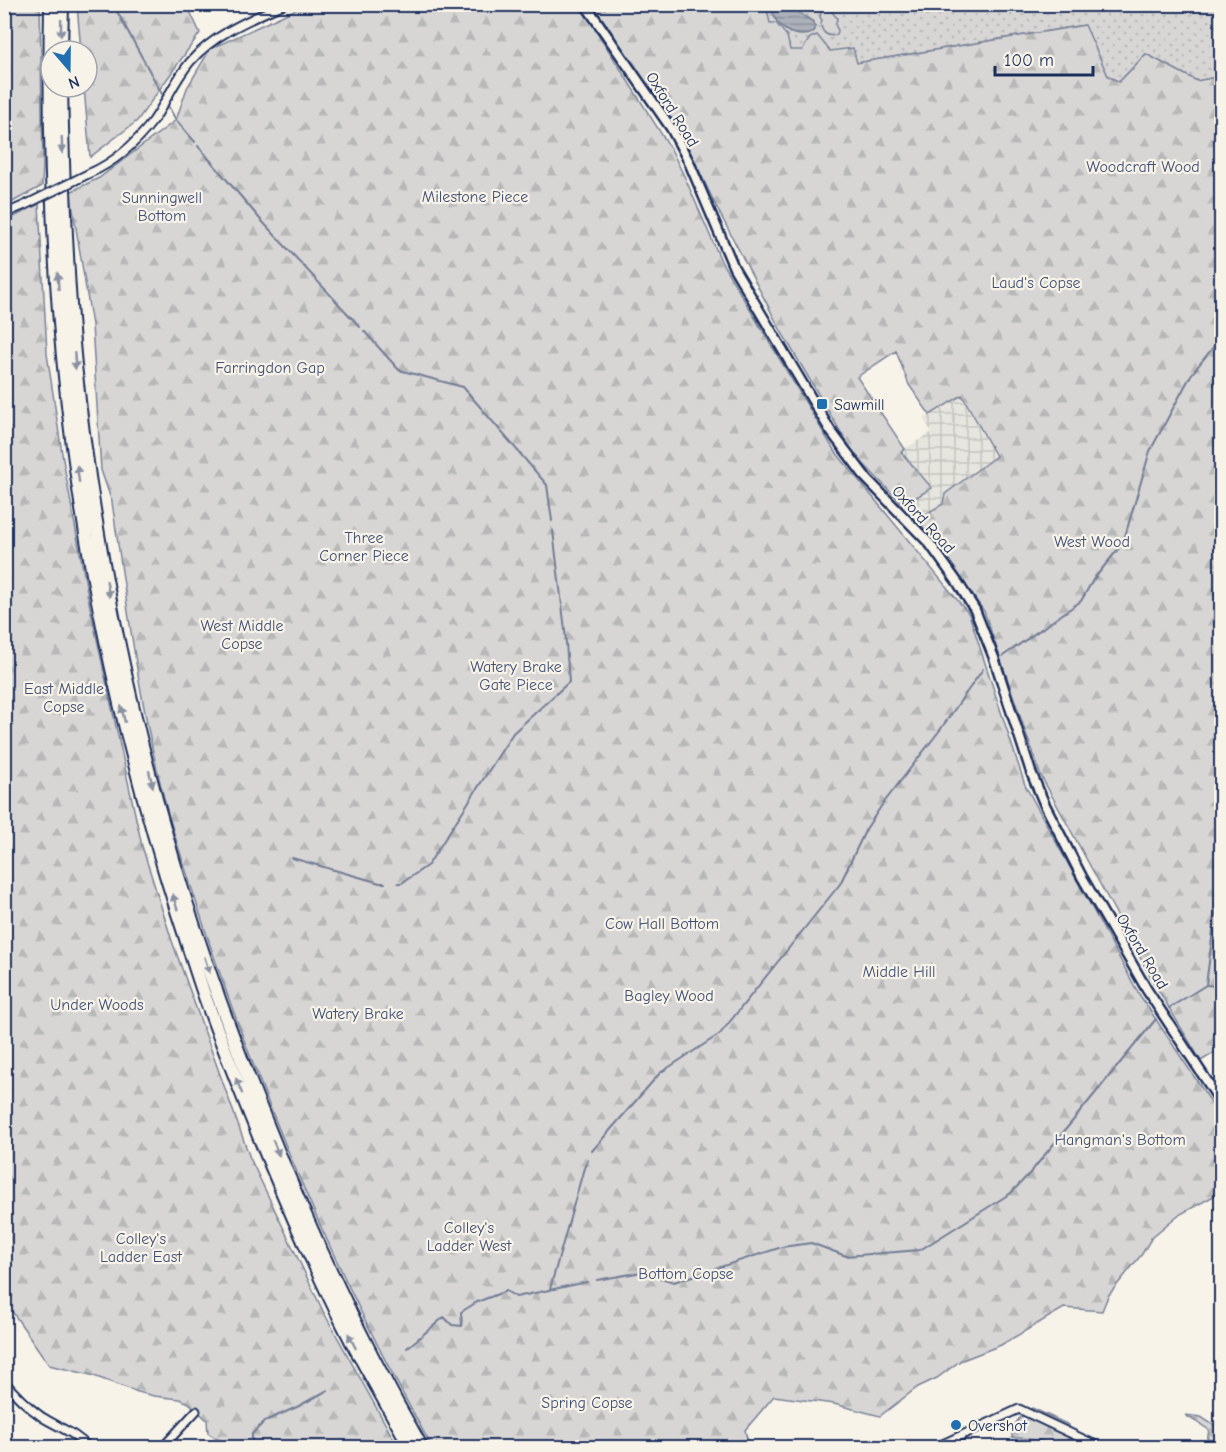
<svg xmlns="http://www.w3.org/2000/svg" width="1226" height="1452" font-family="'Comic Neue',sans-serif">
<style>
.industrial{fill:url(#industrial-grid)}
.grass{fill:url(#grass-dots);stroke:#798299;stroke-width:1.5}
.forest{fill:url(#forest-firs);stroke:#798299;stroke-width:1.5}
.water{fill:url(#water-rules);stroke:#727c95;stroke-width:1.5}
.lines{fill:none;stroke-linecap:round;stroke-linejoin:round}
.stream{stroke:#727c95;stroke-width:2}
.minor-casing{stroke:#1b2f5e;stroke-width:11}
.tertiary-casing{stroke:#1b2f5e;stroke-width:13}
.trunk-casing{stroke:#1b2f5e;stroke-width:16}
.minor{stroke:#f7f3e8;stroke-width:7}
.tertiary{stroke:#f7f3e8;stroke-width:8}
.trunk{stroke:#f7f3e8;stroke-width:12}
.minor-bridge-casing{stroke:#1b2f5e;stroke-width:11;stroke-linecap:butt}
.minor-bridge{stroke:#f7f3e8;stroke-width:7}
.oneway{fill:#8991a3}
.poi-dot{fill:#1f6fb2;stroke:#f7f3e8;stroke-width:2}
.labels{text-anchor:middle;stroke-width:4.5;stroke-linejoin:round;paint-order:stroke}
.street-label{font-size:16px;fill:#1b2f5e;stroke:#f7f3e8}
.park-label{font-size:16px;fill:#415076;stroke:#f7f3e8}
.poi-label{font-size:16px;fill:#1b2f5e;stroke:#f7f3e8;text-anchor:start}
</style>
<defs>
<pattern id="industrial-grid" width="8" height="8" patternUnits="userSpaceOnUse" patternTransform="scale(1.5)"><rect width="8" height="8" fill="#e6e5de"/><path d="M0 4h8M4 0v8" fill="none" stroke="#c5c5c1"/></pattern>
<pattern id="grass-dots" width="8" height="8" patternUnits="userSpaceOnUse" patternTransform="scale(1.5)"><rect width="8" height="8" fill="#d7d6d4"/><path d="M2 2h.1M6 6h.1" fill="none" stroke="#b8b8b8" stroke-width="1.8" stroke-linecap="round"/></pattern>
<pattern id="forest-firs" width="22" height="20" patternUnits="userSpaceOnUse" patternTransform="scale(1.5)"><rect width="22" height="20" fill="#d7d6d4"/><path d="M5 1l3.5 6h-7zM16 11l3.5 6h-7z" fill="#b8b8b8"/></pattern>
<pattern id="water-rules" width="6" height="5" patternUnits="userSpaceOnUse" patternTransform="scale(1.5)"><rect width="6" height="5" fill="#acb0b9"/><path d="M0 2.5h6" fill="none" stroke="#8b909a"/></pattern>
</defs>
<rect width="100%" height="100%" fill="#f7f3e8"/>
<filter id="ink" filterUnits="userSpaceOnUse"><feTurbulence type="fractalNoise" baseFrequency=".0167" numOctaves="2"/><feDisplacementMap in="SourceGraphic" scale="12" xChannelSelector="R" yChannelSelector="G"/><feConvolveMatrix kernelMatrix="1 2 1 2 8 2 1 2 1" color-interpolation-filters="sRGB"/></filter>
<g filter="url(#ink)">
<!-- industrial -->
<path class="industrial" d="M961,395L996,456L945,494L943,504L917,519L903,505L932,489L901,451L932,432L923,419Z"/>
<!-- grass -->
<path class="grass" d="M756,5H1221V76L1197,81L1146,54L1119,82L1108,76L1084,25L856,63L772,79Z"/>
<!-- forest -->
<path class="forest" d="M4,5H40L43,164L42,186L5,206Z
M77,5H187L200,33L137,121L90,157L84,87H87V51H81Z
M305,5H580L671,149L686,180L722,263L834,450L969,614L1025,785L1139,994L1221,1117V1192L1177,1216L1152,1237L1142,1254L1108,1296L1102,1311L1064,1308L1001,1345L960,1361L937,1378L918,1387L880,1416L834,1404L774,1396L745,1430L749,1447H432C342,1287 269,1118 210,945C196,900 180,855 167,810C140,709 127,605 112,502L101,470L92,325L70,192L99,178L176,120L187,88L210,49Z
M593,5H766L770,23H776L787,36L790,50H802L810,38L817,35L830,51L853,48L857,63L1085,25L1108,76L1119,82L1146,54L1197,81L1221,76L1222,1048L1201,1061L1154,983L1040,774L984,611L917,519L943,504L945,494L996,456L962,395L930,415L909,385L896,351L857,377L905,449L901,452L932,488L903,505L853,453L781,331L716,206L683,137Z
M822,5L830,6L832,12L837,18C836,24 834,25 838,30L837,35C826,38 819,30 822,20L820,17L821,13L820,9Z
M39,204L47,354L63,460L90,607L142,846L172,941L250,1158L323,1311L398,1447H238L215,1438L208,1433L207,1420L189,1403L180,1399L154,1396L138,1392L91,1375L49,1365L5,1301L4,222Z
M1032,1408L1069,1425L1070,1437L1062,1447H1046L1043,1441L1012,1437C1011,1424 1022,1415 1032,1408Z
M1185,1415L1201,1417L1218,1428L1221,1427V1447H1206L1209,1430L1200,1424Z"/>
<!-- water -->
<path class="water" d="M771,5H787L812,21L815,26V30C811,35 808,35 801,35C784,34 773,21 771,5Z"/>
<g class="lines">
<!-- stream -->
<path class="stream" d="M113,4L162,94
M168,106L176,120L195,142
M198,146L260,219L360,327
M364,331L399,370L463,387L547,485L552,521
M1003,656L1081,601L1093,580L1123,543L1150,451L1191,375L1222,336
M292,858L380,883H385
M398,883H402L428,865L513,733L569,682L565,630L553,531
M1207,985L1222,987
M1169,1008L1206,985L1222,861
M592,1151L660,1073L720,1034L840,884L866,829L882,805L940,730L983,669
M597,1280L642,1272L674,1282L782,1247L811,1243L846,1256L920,1250L1011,1193L1030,1173L1156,1019
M550,1289L584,1168L588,1160
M407,1348L444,1317L452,1325L462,1326L461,1312L477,1302L506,1291L516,1297L587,1282
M252,1444V1434L265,1421L297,1407L328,1390"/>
<defs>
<path id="minor" d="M90,173C115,162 136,143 153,121C166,102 175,80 190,62C214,34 251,19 284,4
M4,214L25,205
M4,1381C15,1395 28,1407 42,1417C58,1427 76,1433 89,1448
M162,1448L196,1411
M934,1448L1019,1409L1102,1448"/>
<path id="tertiary" d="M585,4L671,128L689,162L734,268L830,430L867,479L930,544L958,583L975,610L994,658L1031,772L1044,803L1082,877L1147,990L1222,1104"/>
<path id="trunk" d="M51,4C49,125 52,247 64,367C82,553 122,737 178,914C187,941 195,968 204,994C218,1034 234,1074 250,1114C281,1191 314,1268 352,1342C371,1377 391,1412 411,1448
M61,51L62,4
M61,87C63,180 66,273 75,365C92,526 123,687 168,842C194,934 227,1024 262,1112C308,1228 360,1340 422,1448"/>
</defs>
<!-- minor casing -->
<use href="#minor" class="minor-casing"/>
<!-- tertiary casing -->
<use href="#tertiary" class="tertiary-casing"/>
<!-- trunk casing -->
<use href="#trunk" class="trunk-casing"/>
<!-- minor -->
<use href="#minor" class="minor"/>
<!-- tertiary -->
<use href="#tertiary" class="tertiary"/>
<!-- trunk -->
<use href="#trunk" class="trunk"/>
<defs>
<path id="minor-bridge" d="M25,205L90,173"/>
</defs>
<!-- minor-bridge casing -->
<use href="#minor-bridge" class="minor-bridge-casing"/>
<!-- minor-bridge -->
<use href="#minor-bridge" class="minor-bridge"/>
</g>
<!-- one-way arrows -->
<defs><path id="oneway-solid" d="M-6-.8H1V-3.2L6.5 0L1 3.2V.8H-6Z" transform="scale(1.5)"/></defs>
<g class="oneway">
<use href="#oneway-solid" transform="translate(61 28) rotate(91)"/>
<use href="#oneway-solid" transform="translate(62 145) rotate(88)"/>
<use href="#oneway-solid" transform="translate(58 281) rotate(-94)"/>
<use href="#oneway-solid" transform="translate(75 361) rotate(85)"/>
<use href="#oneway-solid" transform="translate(78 474) rotate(-98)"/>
<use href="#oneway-solid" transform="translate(108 589) rotate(80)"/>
<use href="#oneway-solid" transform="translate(123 714) rotate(-103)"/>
<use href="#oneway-solid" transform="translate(151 779) rotate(76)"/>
<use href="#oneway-solid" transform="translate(175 902) rotate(-108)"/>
<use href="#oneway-solid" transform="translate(207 965) rotate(72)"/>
<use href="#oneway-solid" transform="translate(239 1086) rotate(-112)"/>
<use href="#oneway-solid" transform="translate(276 1148) rotate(68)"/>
<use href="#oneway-solid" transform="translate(352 1341) rotate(-117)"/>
</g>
</g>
<!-- markers -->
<g class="poi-dot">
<rect x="816" y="398" width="12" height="12" rx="3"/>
<circle cx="956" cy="1425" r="6"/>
</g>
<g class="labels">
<!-- street labels -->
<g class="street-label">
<text transform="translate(673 109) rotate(58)" y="6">Oxford Road</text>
<text transform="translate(924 519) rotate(48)" y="6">Oxford Road</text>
<text transform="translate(1143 951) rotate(59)" y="6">Oxford Road</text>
</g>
<!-- park labels -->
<g class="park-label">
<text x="1143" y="172">Woodcraft Wood</text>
<text x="475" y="202">Milestone Piece</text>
<text x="162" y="203">Sunningwell<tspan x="162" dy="18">Bottom</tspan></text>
<text x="1036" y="288">Laud's Copse</text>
<text x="270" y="373">Farringdon Gap</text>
<text x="364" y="543">Three<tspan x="364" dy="18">Corner Piece</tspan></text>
<text x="1092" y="547">West Wood</text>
<text x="242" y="631">West Middle<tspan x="242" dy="18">Copse</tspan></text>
<text x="516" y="672">Watery Brake<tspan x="516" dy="18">Gate Piece</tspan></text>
<text x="64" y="694">East Middle<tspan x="64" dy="18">Copse</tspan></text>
<text x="662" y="929">Cow Hall Bottom</text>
<text x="899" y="977">Middle Hill</text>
<text x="669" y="1001">Bagley Wood</text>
<text x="97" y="1010">Under Woods</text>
<text x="358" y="1019">Watery Brake</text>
<text x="1120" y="1145">Hangman's Bottom</text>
<text x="469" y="1233">Colley's<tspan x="469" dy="18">Ladder West</tspan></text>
<text x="141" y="1244">Colley's<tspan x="141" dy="18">Ladder East</tspan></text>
<text x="686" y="1279">Bottom Copse</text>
<text x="587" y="1408">Spring Copse</text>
</g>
<!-- poi labels -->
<g class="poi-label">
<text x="834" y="410">Sawmill</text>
<text x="968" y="1431">Overshot</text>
</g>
</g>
<!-- margin -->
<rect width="1226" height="1452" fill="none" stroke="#f7f3e8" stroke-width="24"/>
<rect x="12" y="12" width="1202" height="1428" fill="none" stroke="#1b2f5e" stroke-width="2" filter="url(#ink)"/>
<!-- north arrow -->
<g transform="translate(69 69) rotate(160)"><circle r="28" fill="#f7f3e8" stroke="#9fa5b1" stroke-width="1.5"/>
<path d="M0-4.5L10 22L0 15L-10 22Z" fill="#1f6fb2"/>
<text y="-9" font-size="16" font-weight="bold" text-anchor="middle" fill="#1b2f5e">N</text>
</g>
<!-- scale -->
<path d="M995 66v9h98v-9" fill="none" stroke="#1b2f5e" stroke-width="3"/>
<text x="1004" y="66" font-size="18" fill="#1b2f5e" stroke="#f7f3e8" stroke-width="4.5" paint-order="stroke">100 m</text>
</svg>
